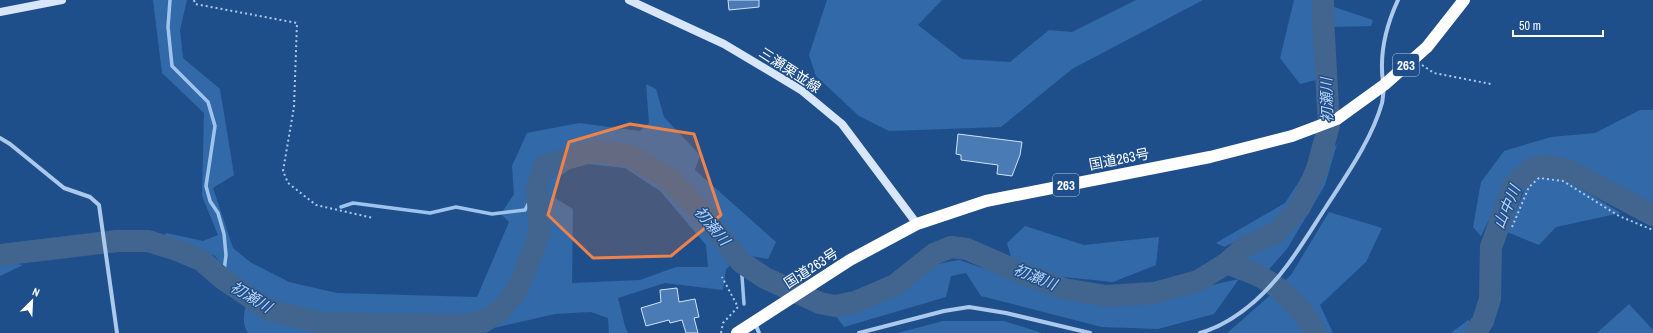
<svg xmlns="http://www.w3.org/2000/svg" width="1653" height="333" font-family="'Archivo Narrow','Noto Sans JP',sans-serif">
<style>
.green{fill:#3269a8;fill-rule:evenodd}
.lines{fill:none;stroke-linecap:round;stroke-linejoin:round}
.stream{stroke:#9ec4ed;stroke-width:3.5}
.river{stroke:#426590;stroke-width:22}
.building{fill:#4b7bb4;stroke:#d0e3f8}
.path{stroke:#abc9ec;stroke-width:2;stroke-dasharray:2 3;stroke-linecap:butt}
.street{stroke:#abc9ec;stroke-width:4}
.secondary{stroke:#d7e6f9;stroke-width:8}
.highway{stroke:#fff;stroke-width:12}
.marked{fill:#ee8249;fill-opacity:0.2;stroke:#ee8249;stroke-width:3;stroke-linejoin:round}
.labels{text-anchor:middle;stroke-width:3;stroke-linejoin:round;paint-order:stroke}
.shield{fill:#1f4f8b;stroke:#bccadc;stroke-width:1}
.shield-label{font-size:13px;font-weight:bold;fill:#fff}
.street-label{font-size:14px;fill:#fff;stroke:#1f4f8b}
.water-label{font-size:15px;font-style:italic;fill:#b7d3f3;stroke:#1f4f8b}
</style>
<rect width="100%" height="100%" fill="#1f4f8b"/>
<!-- green -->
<path class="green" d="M153,0H187L180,30L183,58L220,89L234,175L213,188L233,248L250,262L289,282L337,293L477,297L509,222L501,214L514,194L512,166L527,133L579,123L640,131L649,123L646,84L656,89L664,117L700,155L695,170L776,242L768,259L744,255L726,269L723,290L665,283L618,298L625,326L628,333H609L608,318L591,312L555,314L472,333H248C239,320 247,303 251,290L231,276L215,256L164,238L166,233L203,241L218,235L202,196L204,113L162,73ZM578,163L625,168L660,191L706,245L708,267H676L640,280L572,283L573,209L555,198L559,177Z
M827,0H942L918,25L962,59L1010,62L1049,30L1072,32L1136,0H1203L1072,69L1001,127L889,131L859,116L816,76L809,55Z
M1294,0H1329L1328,5L1373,20L1371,26L1331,27L1332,76L1300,84L1280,58Z
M1640,110H1653V209L1621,187L1556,161L1530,164L1507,184L1481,236L1473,227L1481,182L1504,151L1551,137L1595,133Z
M1337,144L1325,185L1287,249L1269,269L1241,262L1291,227L1319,186L1328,154Z
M1539,176L1564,179L1621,213L1556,227L1539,245L1507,232L1527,184Z
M1300,180L1304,184L1276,222L1224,247L1216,243L1285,203Z
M1329,212L1382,228L1366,262L1320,305L1333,333H1227L1266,299L1291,275Z
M1025,226L1084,245L1159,237L1156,265L1113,282L1054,276L1011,257L1007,243Z
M959,260L1064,295L1136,302L1239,279L1214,314L1158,329L1102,327L981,296L966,273L951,276L946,297L844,327L836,316L896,293L932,265Z
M0,261L23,265L0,276Z
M1629,304L1653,330V333H1597Z
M1468,320L1485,333H1451Z
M943,321H1004L1042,333H897Z"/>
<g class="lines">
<!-- stream -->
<path class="stream" d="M170,0L168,27L172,66L208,102L215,126L206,186L210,201L218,213L224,234L226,255L223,279
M341,207L353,203L430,213L456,207L492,214L525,210L537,187
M741,262L744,304"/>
<!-- river -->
<path class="river" d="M0,255L117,241H148L177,250L201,260L223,279L269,310L321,323L458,325L483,322L500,311L518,289L540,233L537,187L545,165L594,151L631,156L669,179L702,212L741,262L765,278L820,303L835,306L855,302L895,285L934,254L951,247L967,249L1019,272L1064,289L1106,296L1154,293L1198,281L1227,263L1246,246L1276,233L1300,207L1317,169L1329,125L1323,18V0
M1227,263C1238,268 1249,271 1259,276C1283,288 1303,310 1316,333
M1475,333L1483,321L1490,299L1491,247L1513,186L1532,168L1549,166L1570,171L1653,215"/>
</g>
<!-- building -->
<path class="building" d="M728,0H759V7L729,10Z
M958,134L1022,142L1020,155L1012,176L997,174L998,165L961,160V155L956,154Z
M677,288L679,302L695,299L699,317L694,318L698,333H686L682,320L670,323L669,320L646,326L641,308L661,302L660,290Z"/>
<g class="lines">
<!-- path -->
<path class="path" d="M194,0L195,4L297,23L294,107L283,171L288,183L316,205L373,218
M1422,65L1434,73L1491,84
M1512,227L1529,187L1539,178L1563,181L1619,216L1653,230
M721,333L723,323L738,307L722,277"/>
<!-- street -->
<path class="street" d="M1383,82C1379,53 1386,26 1398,0
M0,138L10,144L64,188L90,197L99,205L117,333
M755,323L759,333
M859,333L944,311L969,307L1006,313L1090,333
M1200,333C1221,327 1238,316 1255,301C1284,276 1305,239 1326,207C1346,176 1372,139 1382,103C1383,99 1383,93 1384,88"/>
<!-- secondary -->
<path class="secondary" d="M629,0L724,44L801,90L842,124L917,224
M0,12L62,0"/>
<!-- highway -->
<path class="highway" d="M737,333L850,260L917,224L986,201L1210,157L1292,136L1337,119L1384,85L1427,47L1464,0"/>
</g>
<!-- marked area -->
<path class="marked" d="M630,124L694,134L721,215L671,256L593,258L548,215L569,142Z"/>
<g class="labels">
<!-- shield labels -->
<g class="shield">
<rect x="1393" y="54" width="26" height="22" rx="3"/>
<rect x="1053" y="174" width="26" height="22" rx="3"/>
</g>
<g class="shield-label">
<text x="1406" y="70">263</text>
<text x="1066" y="190">263</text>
</g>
<!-- street labels -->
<g class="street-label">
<text transform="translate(790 70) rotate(33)" y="5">三瀬栗並線</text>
<text transform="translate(1119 159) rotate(-11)" y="5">国道263号</text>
<text transform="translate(811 268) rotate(-33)" y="5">国道263号</text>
</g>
<!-- water labels -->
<g class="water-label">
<text transform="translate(1327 100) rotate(-91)" y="5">初瀬川</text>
<text transform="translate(1507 207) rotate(-67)" y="5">山中川</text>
<text transform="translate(712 226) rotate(50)" y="5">初瀬川</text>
<text transform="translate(1035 277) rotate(22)" y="5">初瀬川</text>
<text transform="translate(251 297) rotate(31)" y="5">初瀬川</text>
</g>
</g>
<!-- north arrow -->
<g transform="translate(32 301) rotate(24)" stroke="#1f4f8b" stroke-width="3" paint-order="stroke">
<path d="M0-3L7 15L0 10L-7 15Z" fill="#ffffff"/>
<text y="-6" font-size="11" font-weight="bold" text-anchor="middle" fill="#ffffff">N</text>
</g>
<!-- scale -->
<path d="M1513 30v6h90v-6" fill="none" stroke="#ffffff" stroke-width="2"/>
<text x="1519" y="30" font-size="12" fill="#ffffff" stroke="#1f4f8b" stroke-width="3" paint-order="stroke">50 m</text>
</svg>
